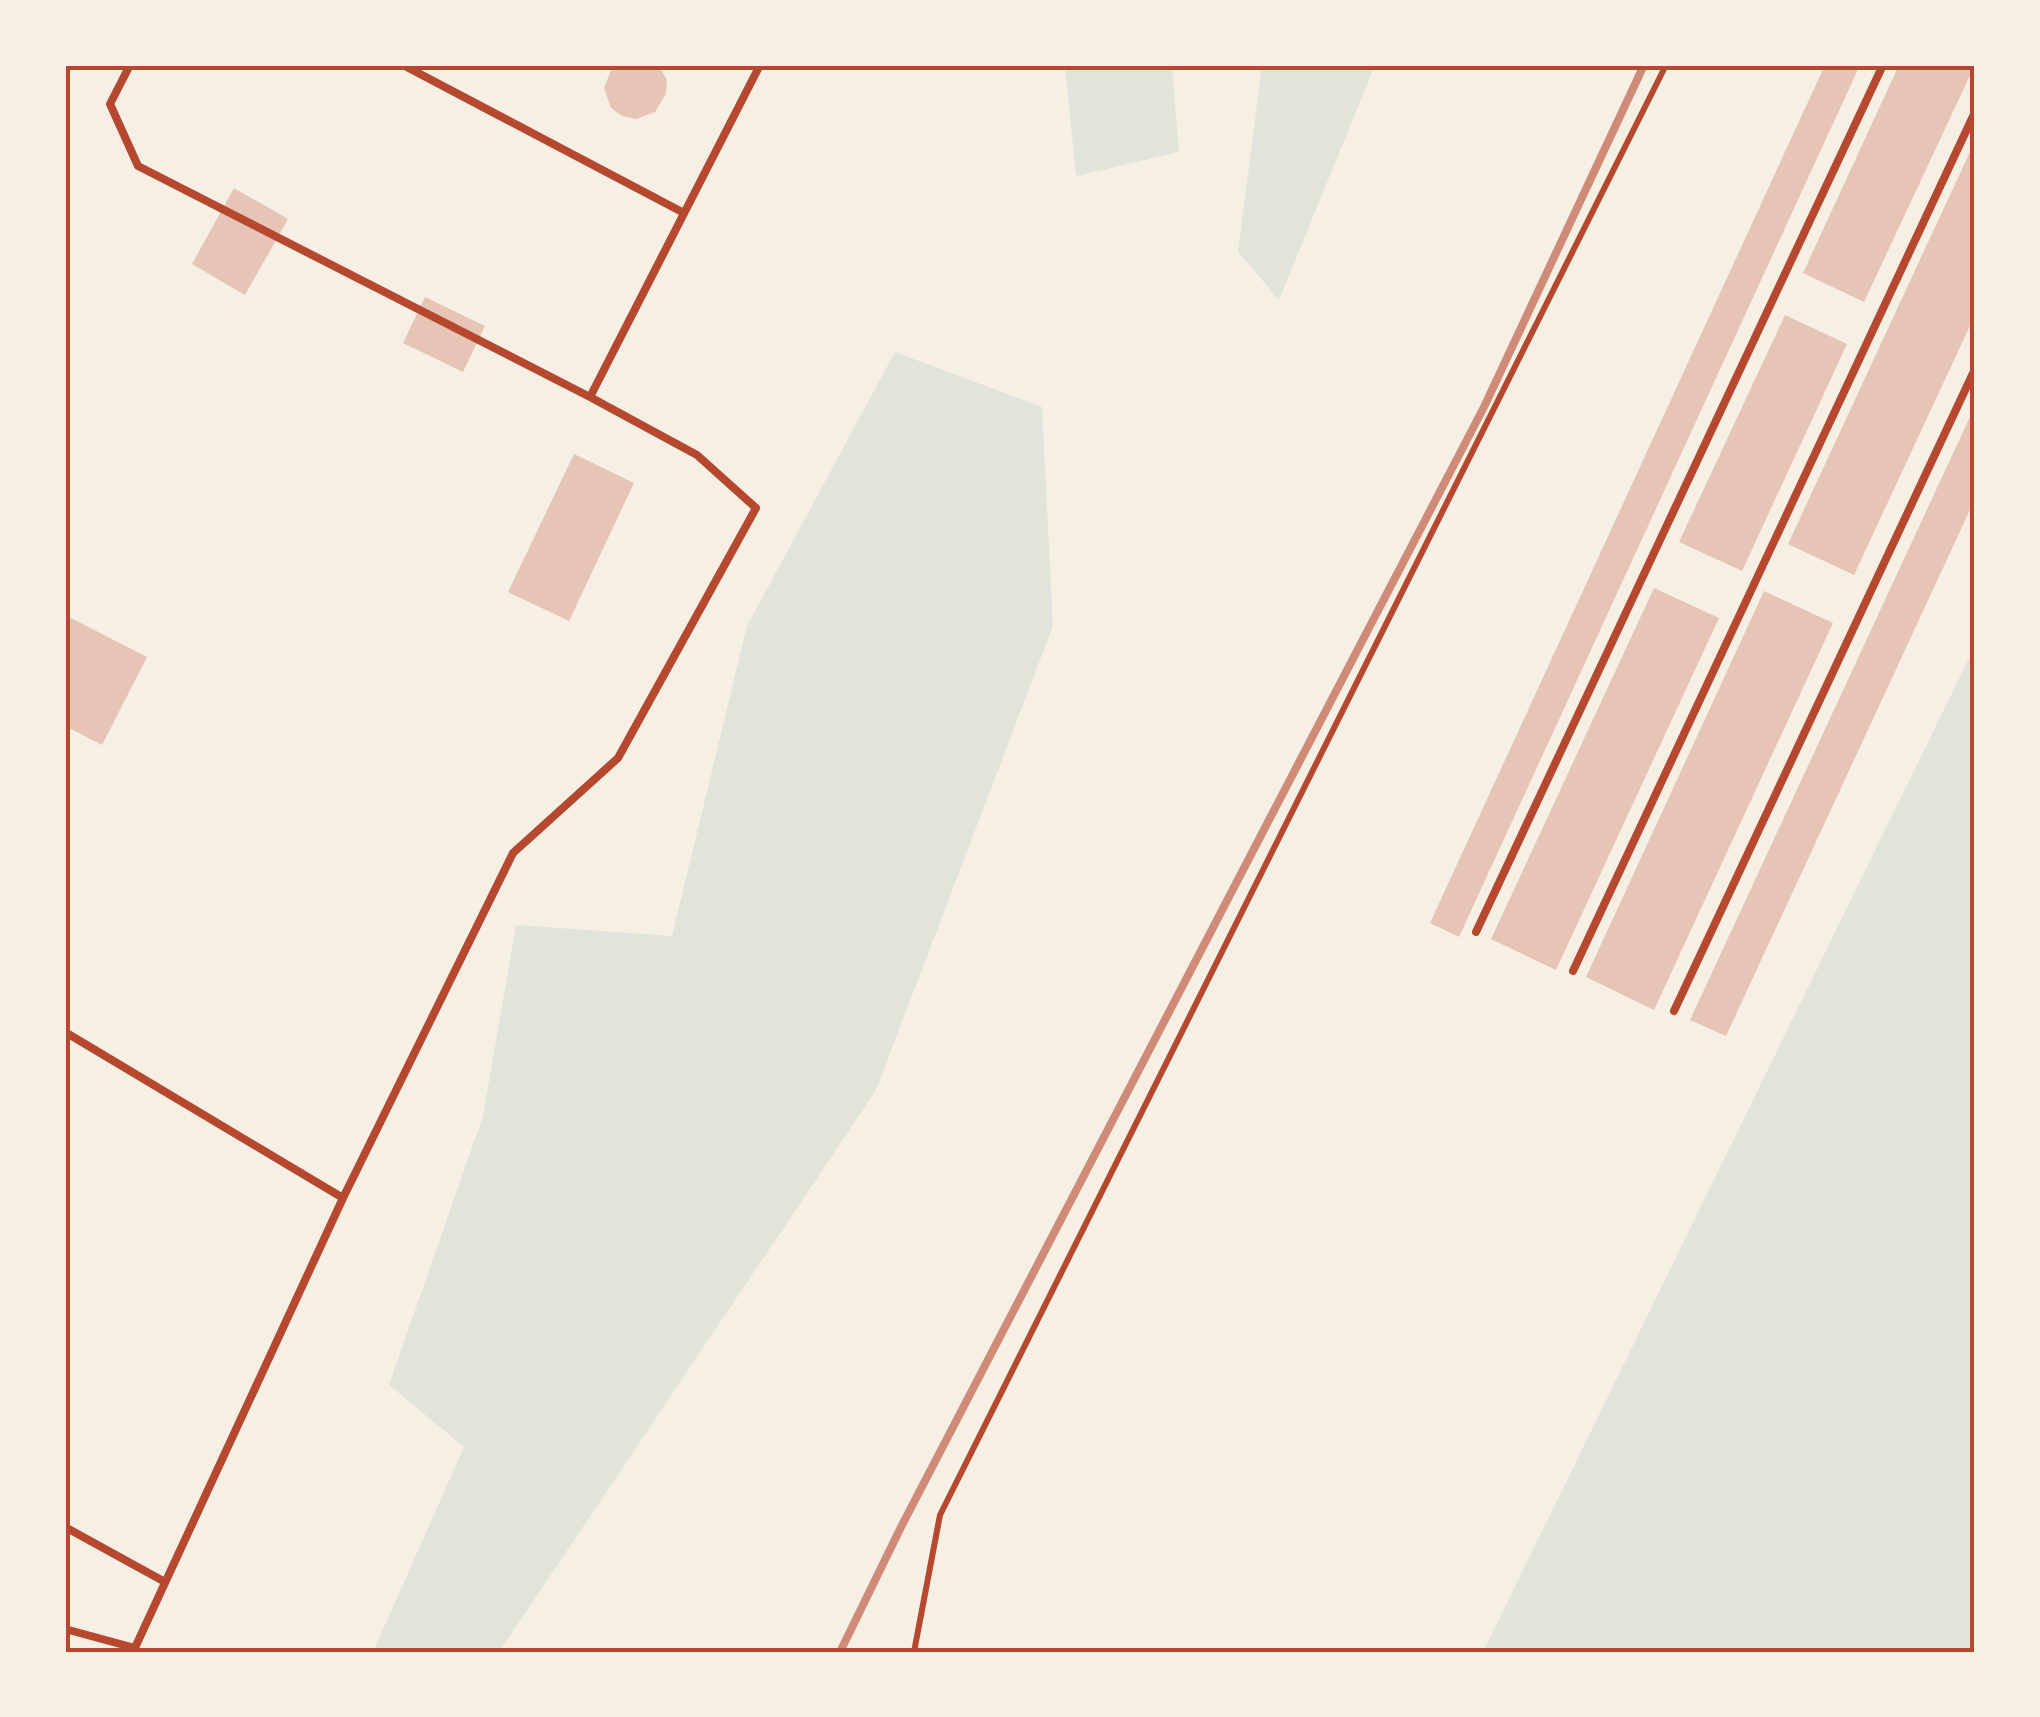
<svg xmlns="http://www.w3.org/2000/svg" width="2040" height="1717" font-family="Bitter,serif">
<style>
.green{fill:#e2e4dc}
.building{fill:#e6c5b7}
.lines{fill:none;stroke-linecap:round;stroke-linejoin:round}
.path{stroke:#b5482f;stroke-width:6}
.service{stroke:#b5482f;stroke-width:8}
.rail{stroke:#cf8b77;stroke-width:8}
.neatline{fill:none;stroke:#b5482f;stroke-width:4}
</style>
<rect width="100%" height="100%" fill="#f6efe4"/>
<!-- green -->
<path class="green" d="M1065,65H1172L1179,152L1076,176Z
M1262,65H1375L1279,300L1238,252Z
M895,352L1042,407L1053,626L876,1090L499,1652H373L464,1447L389,1385L483,1116L516,925L672,936L747,626Z
M1975,646V1652H1483Z"/>
<!-- building -->
<path class="building" d="M613,65L660,68L667,80L666,94L655,112L636,119L622,116L611,108L604,88Z
M1825,65H1860L1459,937L1430,923Z
M1899,65H1965L1973,69L1864,302L1803,273Z
M1975,141V315L1854,575L1788,544Z
M234,188L288,219L245,295L192,264Z
M425,297L485,326L463,372L403,343Z
M1785,315L1847,344L1742,571L1679,542Z
M1975,406V499L1726,1036L1690,1020Z
M574,454L634,483L569,621L508,592Z
M1654,588L1719,618L1556,970L1491,939Z
M1764,591L1833,623L1654,1010L1586,977Z
M65,615L147,657L102,745L65,726Z"/>
<g class="lines">
<!-- path -->
<path class="path" d="M914,1652L940,1515L1666,65"/>
<!-- service -->
<path class="service" d="M130,65L110,104L138,166L590,397L697,455L756,508L618,758L513,853L343,1198L133,1652
M403,65L684,213
M590,397L760,65
M1476,932L1883,65
M1573,971L1975,112
M1674,1011L1975,369
M65,1032L343,1198
M65,1527L165,1582
M65,1629L135,1648"/>
<!-- rail -->
<path class="rail" d="M840,1652L902,1525L1484,407L1644,65"/>
</g>
<!-- border -->
<rect width="2040" height="1717" fill="none" stroke="#f6efe4" stroke-width="135"/>
<rect x="68" y="68" width="1904" height="1582" class="neatline"/>
</svg>
